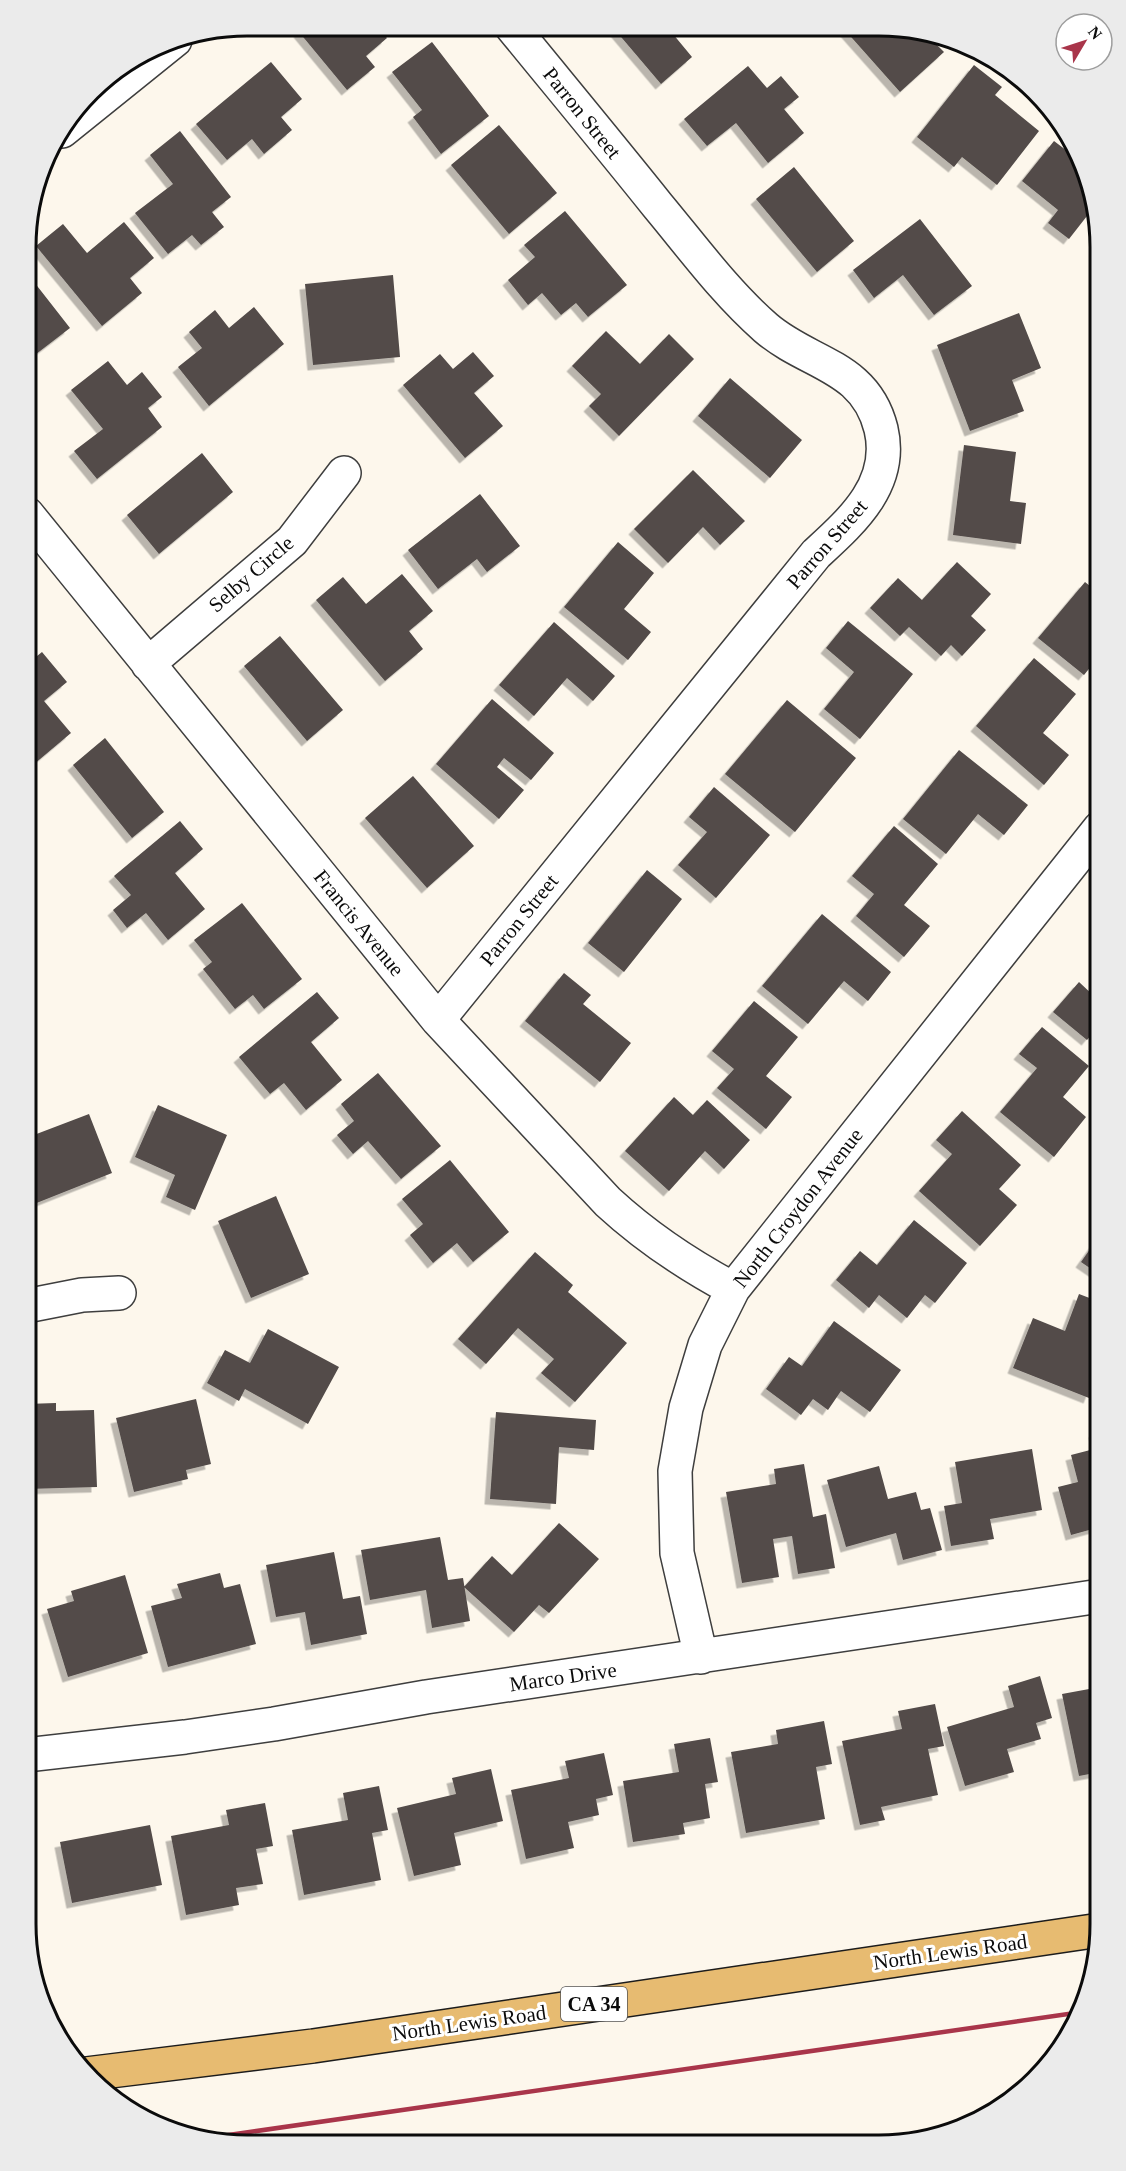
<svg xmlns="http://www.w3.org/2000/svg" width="1126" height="2171" font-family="Georgia,serif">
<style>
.building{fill:#524b49;filter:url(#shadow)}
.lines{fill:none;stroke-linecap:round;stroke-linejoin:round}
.street-casing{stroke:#3e3e3e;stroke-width:36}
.primary-casing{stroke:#1c1c1c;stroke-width:36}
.street{stroke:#fff;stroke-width:33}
.primary{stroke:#e7bb71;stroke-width:33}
.rail{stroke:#a9354a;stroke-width:4.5}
.labels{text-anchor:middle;stroke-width:6;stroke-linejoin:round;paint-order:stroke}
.shield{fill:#fff;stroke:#545454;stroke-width:1.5}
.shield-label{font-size:20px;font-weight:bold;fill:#0b0b0b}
.street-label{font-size:21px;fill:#0b0b0b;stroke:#fff}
.rim{fill:none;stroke:#0b0b0b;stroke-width:3}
</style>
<defs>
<filter id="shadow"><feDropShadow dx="-5.5" dy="5.5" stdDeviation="0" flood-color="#0004"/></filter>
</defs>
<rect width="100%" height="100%" fill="#fdf7ec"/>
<!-- building -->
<path class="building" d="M307,26H382L379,29L387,38L366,56L375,67L347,90L299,32Z
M619,28H668L692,57L661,84L616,31Z
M844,29L922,30L944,52L900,92Z
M432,42L489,116L441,154L413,117L422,110L392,72Z
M271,62L302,99L281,117L292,130L264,154L252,139L227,160L196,124Z
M974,65L1002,87L995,95L1039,131L997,185L962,157L954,167L917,137Z
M748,66L767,88L781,76L799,97L784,109L804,133L768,163L736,123L707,146L684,119Z
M499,125L557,193L509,234L451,165Z
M180,131L231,197L212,212L224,227L201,245L192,235L168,254L135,213L173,184L150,155Z
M1054,141L1083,163L1089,176L1094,207L1069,239L1048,223L1058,210L1022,181Z
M794,167L854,241L817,272L756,199Z
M565,211L627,285L588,317L576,303L561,315L542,293L528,305L508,280L535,257L524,245Z
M920,219L972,286L934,315L903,275L874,298L853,270Z
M124,222L154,258L130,278L142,293L102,326L36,246L63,224L87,253Z
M27,273L70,328L27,361Z
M393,275L400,357L313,365L305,284Z
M254,307L284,344L209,406L178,367L202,348L189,332L215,310L229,328Z
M1019,313L1041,368L1012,380L1024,411L970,431L937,345Z
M606,331L640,364L669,334L694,359L619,436L589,406L601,394L572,366Z
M473,352L494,376L474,393L503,426L465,458L403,385L440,354L453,369Z
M108,361L127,385L142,372L162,397L148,408L162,427L97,479L74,451L103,429L71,390Z
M730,378L802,440L770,478L698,416Z
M964,445L1016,452L1010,501L1026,503L1021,544L953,535Z
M202,453L233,492L159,554L127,515Z
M693,470L745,521L720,545L703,527L668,563L634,529Z
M480,494L520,546L487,572L477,559L438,589L408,550Z
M618,542L654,573L624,609L651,632L628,660L564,607Z
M957,562L991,594L971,616L986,630L962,656L951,645L941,656L909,627L900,636L870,608L898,578L922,600Z
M402,574L433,611L409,631L423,649L385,681L316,600L343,577L366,604Z
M1085,582L1100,594V655L1084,675L1038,638Z
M848,621L913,674L860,739L824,709L854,672L826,648Z
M554,622L615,676L593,701L567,678L534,716L499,685Z
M280,636L343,710L307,741L244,666Z
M42,652L67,682L44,701L71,733L27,770V664Z
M1034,658L1076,694L1043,733L1069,755L1044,785L976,726Z
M492,699L554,753L531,780L504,758L497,767L524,790L499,819L436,764Z
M787,700L856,758L795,832L725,774Z
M105,738L164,812L132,838L73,765Z
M959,750L1028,805L1004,835L978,814L946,854L903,819Z
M413,776L474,846L427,888L365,818Z
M714,787L770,835L716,898L678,865L707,832L689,817Z
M180,821L203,849L175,873L205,909L168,940L146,913L127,928L113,910L131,895L114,876Z
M894,826L938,864L904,905L930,926L904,957L856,916L874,894L852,876Z
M647,870L682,899L624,972L588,943Z
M242,903L302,979L264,1009L253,995L235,1009L203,969L212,962L194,940Z
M822,914L891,972L868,1001L844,981L808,1024L762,986Z
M564,973L591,995L583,1004L631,1043L600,1082L525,1021Z
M1079,982L1094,996L1100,988V1029L1098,1027L1087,1040L1053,1012Z
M317,992L339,1018L311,1042L342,1080L306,1110L284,1083L270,1094L239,1057Z
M754,1001L798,1037L766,1076L792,1097L766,1129L717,1088L734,1069L712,1051Z
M1042,1027L1089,1066L1063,1097L1086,1117L1054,1157L1000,1112L1037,1068L1019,1054Z
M378,1073L441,1146L401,1179L368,1141L353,1154L337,1135L354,1121L341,1104Z
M674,1097L693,1115L707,1100L750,1140L724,1169L705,1151L669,1191L625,1151Z
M158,1105L227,1135L195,1210L166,1197L175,1175L135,1157Z
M962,1111L1021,1165L999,1189L1017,1205L980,1246L919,1191L952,1154L936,1140Z
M89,1114L112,1173L34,1204L26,1184V1138Z
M450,1160L509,1232L473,1262L457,1243L433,1263L410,1235L423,1224L402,1199Z
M276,1196L309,1274L251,1298L218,1221Z
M914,1220L967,1263L935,1303L925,1295L907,1318L879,1295L869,1308L836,1280L860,1251L877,1265Z
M1100,1235V1275L1081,1262Z
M535,1252L573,1285L568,1292L627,1343L575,1402L541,1373L554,1359L518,1328L486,1364L458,1339Z
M1079,1294L1100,1302V1370L1089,1398L1013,1368L1033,1318L1065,1331Z
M834,1321L901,1370L870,1412L841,1391L828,1410L813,1399L801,1415L766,1389L789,1357L802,1366Z
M268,1329L339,1367L308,1424L245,1389L239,1401L207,1383L225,1350L250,1363Z
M196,1399L211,1464L186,1470L188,1479L134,1492L116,1418Z
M56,1403V1411L94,1410L97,1487L26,1489V1404Z
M496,1412L596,1420L594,1450L559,1447L556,1504L490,1499Z
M1100,1430V1527L1071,1535L1058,1487L1078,1482L1071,1455L1098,1448L1094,1432Z
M1032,1449L1042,1510L990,1519L994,1539L951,1546L944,1506L962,1503L955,1462Z
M804,1464L813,1517L826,1514L835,1568L798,1574L792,1536L773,1539L779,1577L742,1583L726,1492L776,1484L774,1469Z
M879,1466L888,1499L916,1492L921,1510L930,1508L942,1550L903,1560L896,1533L846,1547L827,1480Z
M559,1523L599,1559L549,1613L539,1605L514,1632L464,1587L492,1556L512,1575Z
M440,1537L448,1580L463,1578L470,1621L432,1628L426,1590L370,1600L361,1550Z
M334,1552L343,1599L360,1596L367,1634L311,1645L305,1612L276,1617L266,1565Z
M220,1573L224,1588L240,1584L256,1644L168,1667L151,1606L182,1598L177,1584Z
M125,1575L148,1653L68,1677L47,1609L74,1601L71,1591Z
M1040,1676L1052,1718L1036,1723L1041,1739L1007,1749L1014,1772L965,1786L947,1727L1014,1707L1008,1686Z
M1100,1687V1772L1079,1776L1062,1694Z
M935,1704L944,1746L928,1749L938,1795L881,1807L885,1820L860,1825L842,1741L902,1729L898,1711Z
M824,1721L832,1764L816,1767L825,1819L746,1833L731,1752L778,1744L776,1730Z
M710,1738L718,1782L705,1784L710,1818L683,1823L685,1834L633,1842L623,1781L679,1772L674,1744Z
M604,1753L613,1795L596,1799L599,1815L568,1822L574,1848L526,1859L511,1790L569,1778L565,1761Z
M491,1769L503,1821L454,1833L461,1865L414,1876L397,1808L456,1794L452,1778Z
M379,1786L388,1830L372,1833L381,1880L304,1895L292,1830L348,1820L343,1793Z
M265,1803L273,1846L256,1849L263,1884L236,1888L239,1905L186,1915L171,1836L229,1825L226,1810Z
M150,1825L162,1885L72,1903L60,1842Z"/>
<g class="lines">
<defs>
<path id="street" d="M62,131L175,40
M27,514L438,1020L608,1202C646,1237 688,1265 733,1289
M148,664L292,541L344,473
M438,1020L816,554C852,521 894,484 881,429C865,365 809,365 766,328C725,292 693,248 658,206C610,146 561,87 512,27
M26,1306L82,1295L119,1293
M701,1657L677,1553L675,1471L686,1408L705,1345L733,1289L1100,828
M26,1755L185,1737L274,1724L426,1697L1100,1596"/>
<path id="primary" d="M86,2074L313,2046L1100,1930"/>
</defs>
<!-- street casing -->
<use href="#street" class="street-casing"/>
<!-- primary casing -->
<use href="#primary" class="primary-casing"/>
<!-- street -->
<use href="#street" class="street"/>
<!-- primary -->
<use href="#primary" class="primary"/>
<!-- rail -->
<path class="rail" d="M201,2139L1082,2012"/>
</g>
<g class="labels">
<!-- shield labels -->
<rect class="shield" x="561" y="1987" width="66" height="34" rx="4.5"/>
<g class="shield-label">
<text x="594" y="2011">CA 34</text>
</g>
<!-- street labels -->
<g class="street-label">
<text transform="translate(582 113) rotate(51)" y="7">Parron Street</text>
<text transform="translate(827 544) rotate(-49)" y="7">Parron Street</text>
<text transform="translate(251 574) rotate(-41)" y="7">Selby Circle</text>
<text transform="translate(519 920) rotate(-51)" y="7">Parron Street</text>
<text transform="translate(359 923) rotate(51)" y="7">Francis Avenue</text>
<text transform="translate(798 1208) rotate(-52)" y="7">North Croydon Avenue</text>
<text transform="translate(563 1677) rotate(-8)" y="7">Marco Drive</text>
<text transform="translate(950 1952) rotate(-8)" y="7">North Lewis Road</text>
<text transform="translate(469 2023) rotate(-8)" y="7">North Lewis Road</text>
</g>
</g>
<!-- crop -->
<path d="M0 0H1126V2171H0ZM247 36H879A211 211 0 0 1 1090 247V1924A211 211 0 0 1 879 2135H247A211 211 0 0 1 36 1924V247A211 211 0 0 1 247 36Z" fill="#ebebeb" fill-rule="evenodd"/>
<path class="rim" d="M247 36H879A211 211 0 0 1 1090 247V1924A211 211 0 0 1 879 2135H247A211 211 0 0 1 36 1924V247A211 211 0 0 1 247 36Z"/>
<!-- north arrow -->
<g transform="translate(1084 42) rotate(51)"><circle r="28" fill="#ffffff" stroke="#9d9d9d" stroke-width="1.5"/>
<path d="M0-4.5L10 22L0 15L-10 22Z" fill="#a9354a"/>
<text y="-9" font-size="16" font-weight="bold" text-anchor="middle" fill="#0b0b0b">N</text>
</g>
</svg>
